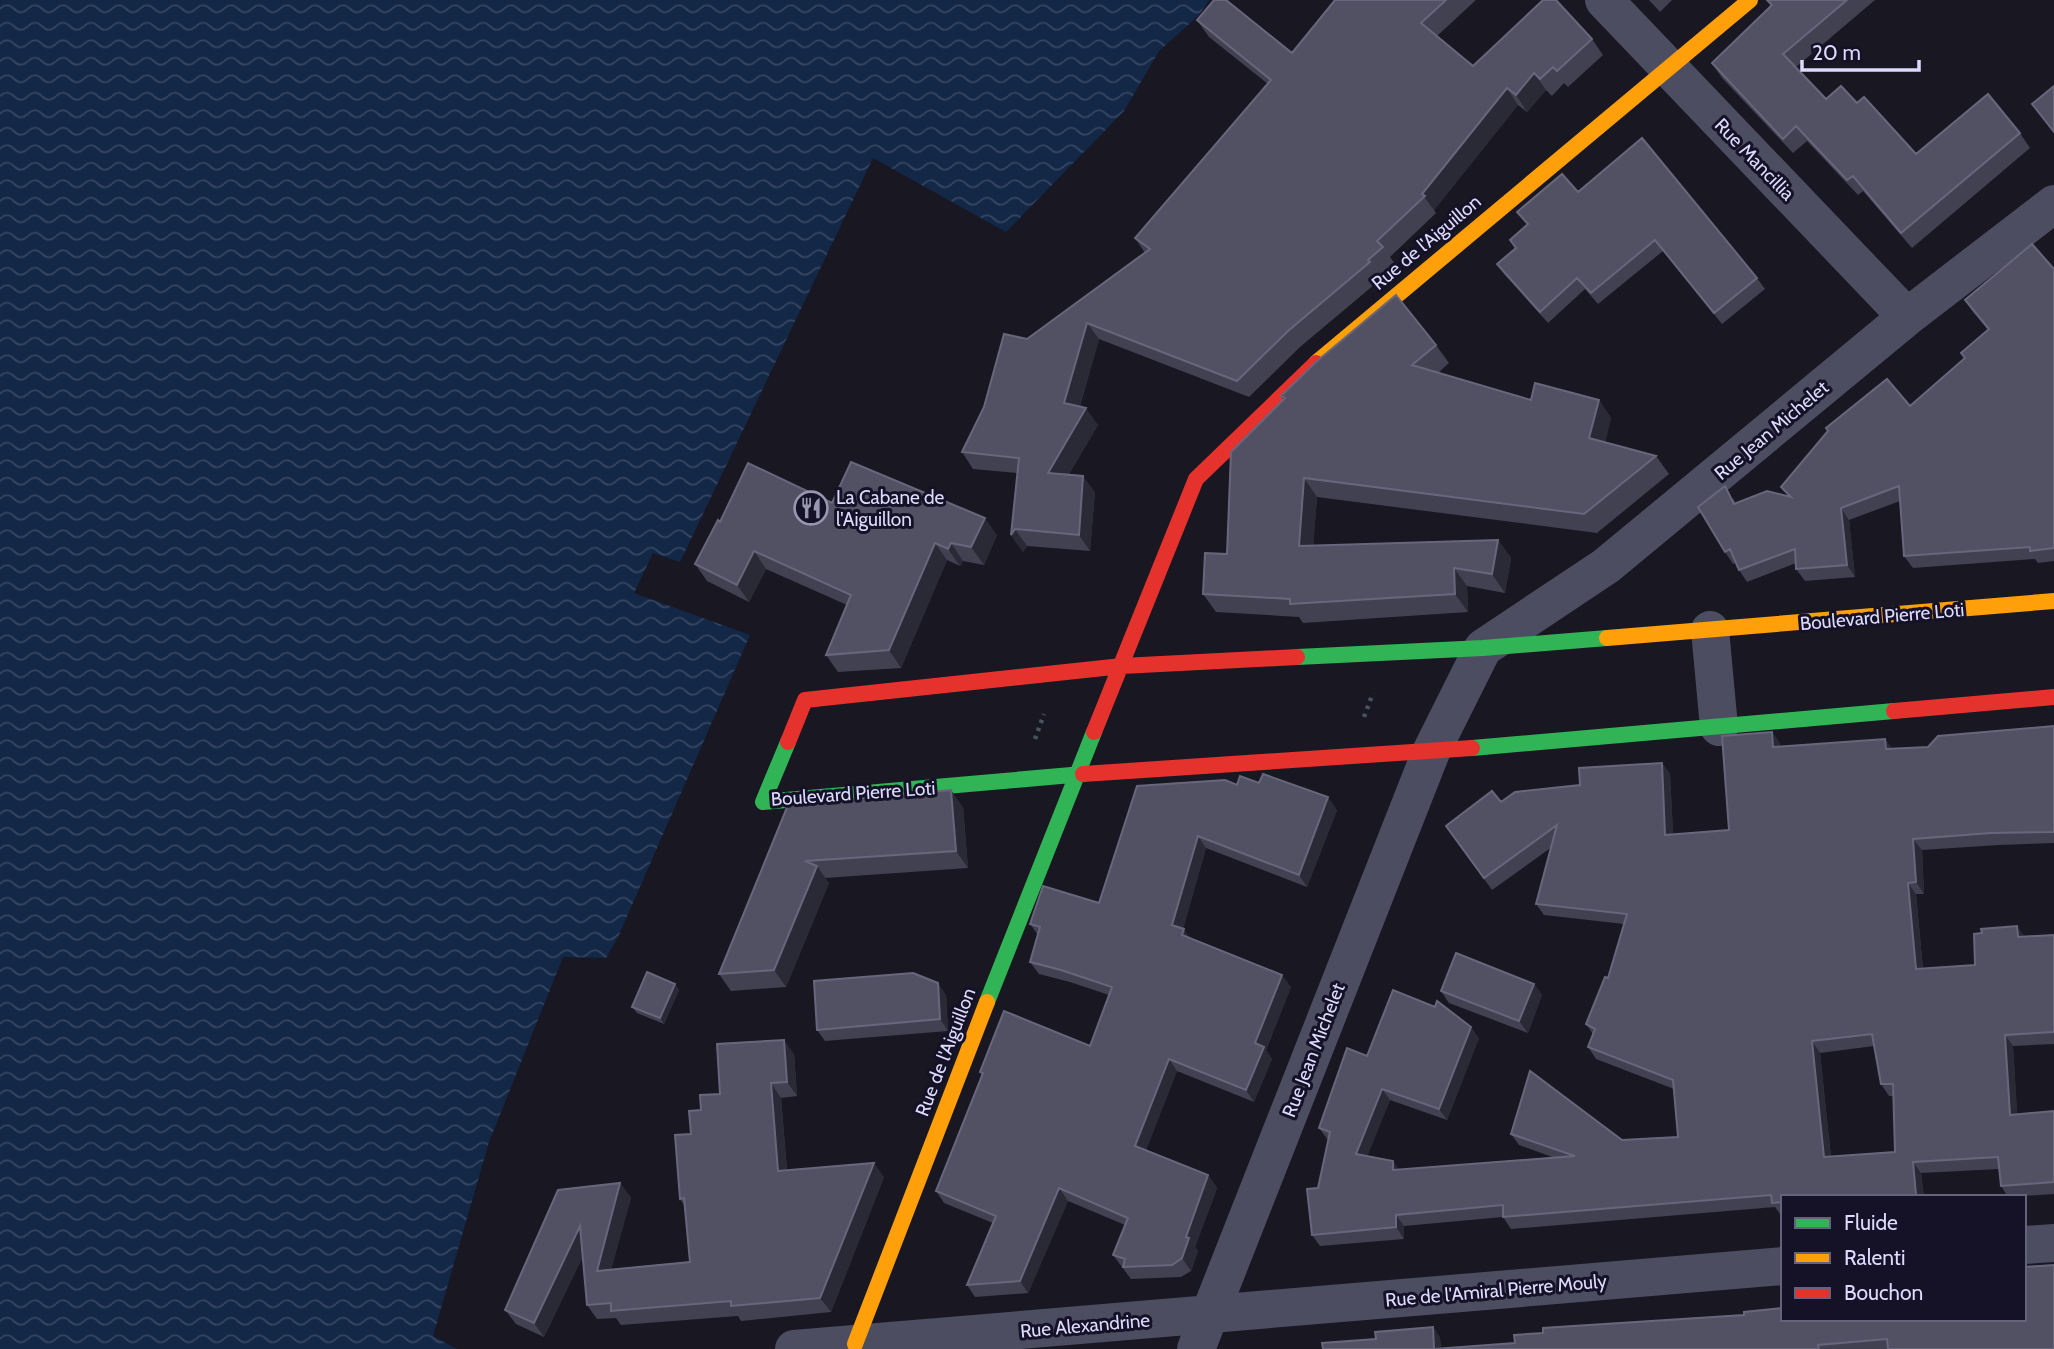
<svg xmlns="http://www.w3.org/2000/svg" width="2054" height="1349" font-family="Cabin,sans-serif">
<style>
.water{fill:url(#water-waves)}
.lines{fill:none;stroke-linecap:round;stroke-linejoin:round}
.path{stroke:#47535e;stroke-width:4.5;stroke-dasharray:3.5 5;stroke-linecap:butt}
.street{stroke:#4d4d62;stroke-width:38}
.fast{stroke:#30b455;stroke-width:16}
.slow{stroke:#ff9f0a;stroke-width:16}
.jam{stroke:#e5322d;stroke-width:16}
.wall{fill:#424151;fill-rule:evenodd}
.shaded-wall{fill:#2a2936}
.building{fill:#525163;stroke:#68667c;stroke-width:2;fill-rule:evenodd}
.labels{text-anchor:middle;stroke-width:6;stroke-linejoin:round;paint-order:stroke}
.street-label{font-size:19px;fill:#dddafd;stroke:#151227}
.poi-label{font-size:19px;fill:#dddafd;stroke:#151227;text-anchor:start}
</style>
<defs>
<pattern id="water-waves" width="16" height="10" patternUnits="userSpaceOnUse" patternTransform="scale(1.75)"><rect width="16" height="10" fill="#132747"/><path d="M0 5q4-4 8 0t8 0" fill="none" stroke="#354662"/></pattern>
</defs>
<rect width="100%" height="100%" fill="#181722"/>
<!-- water -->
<path class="water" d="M0,0H1209L1199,15L1159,51L1124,111L1006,232L873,158L680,562L653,553L634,593L750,635L619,935L606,958L563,957L489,1142L433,1336L457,1349H0Z"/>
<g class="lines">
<!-- path -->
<path class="path" d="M1364,717L1373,693
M1035,739L1044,714"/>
<!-- street -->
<path class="street" d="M1604,0L1907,317
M1710,630L1719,727
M2024,1245L2054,1243
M794,1349L1783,1266
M1196,1349L1431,752L1483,648L1606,566L1907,317L2054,204"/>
<!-- fast -->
<path class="fast" d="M1297,657L1483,648L1607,638
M788,742L763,802L1083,774
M1472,748L1894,711
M987,1002L1094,732"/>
<!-- slow -->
<path class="slow" d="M1316,363L1750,0
M1607,638L2054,601
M855,1344L987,1002"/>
<!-- jam -->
<path class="jam" d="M1894,711L2054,697
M1094,732L1196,479L1316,363
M788,742L805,700L1122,666L1297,657
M1083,774L1472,748"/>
</g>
<!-- wall -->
<path class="wall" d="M1335,0H1476L1437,36L1473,66L1592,39L1603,55L1568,87L1564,83L1552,96L1546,90L1527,112L1518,105L1434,210L1436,213L1390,257L1395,264L1380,277L1381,279L1300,347L1249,397L1099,339L1080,406L1098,425L1069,474L1095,492L1090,551L1027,546L1023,552L1011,535L1017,473L973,469L962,452L1027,339L1145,253L1135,238L1268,84L1209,37L1197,20L1292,53Z
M1649,0H1672L1660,12Z
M1766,0H1875L1796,67L1826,99L1857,103L1916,154L2020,133L2030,148L1912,248L1863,191L1858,195L1807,141L1793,153L1722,78L1712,63L1771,6Z
M1578,192L1757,278L1765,289L1722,324L1663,251L1598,304L1585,289L1548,323L1505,275L1497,264L1516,248L1510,240L1527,225L1517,212Z
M2054,269V561L2038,563L2035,559L1913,568L1904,556L1900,501L1849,520L1855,577L1805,581L1796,569V563L1747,582L1739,570L1736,563L1733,564L1725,552L1733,498L1736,504L1789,497L1781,487L1828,431L1826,428L1910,406L1965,358L1961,353L1988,330L1973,312L1965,300Z
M1436,345L1449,363L1438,373L1531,400H1599L1611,418L1605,442L1656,456L1669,474L1597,533L1317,497L1313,546L1498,540L1511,558L1505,593L1467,586L1468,612L1303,623L1299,617L1216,612L1203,594L1227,554L1283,400L1281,396Z
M832,503L997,535L984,565L963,561L960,566L947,560L901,668L838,672L826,655L847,605L766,569L749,602L707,581L695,564L720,522Z
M2054,726V843L1999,845L1922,850L1924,894H1916L1923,969L1975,965L2025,936L2054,935V1044L2013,1046L2017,1114L2054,1111V1194L2008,1197L2001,1186L1999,1169L1921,1173L1924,1197H1783V1214H1780L1775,1207L1511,1229L1503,1217L1404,1226V1239L1320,1246L1312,1235L1318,1188L1328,1140L1319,1128L1367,1056L1479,1038L1447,1120L1390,1100L1367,1156L1393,1161L1398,1170L1555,1158L1519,1145L1511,1134L1622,1140L1678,1137L1674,1089L1596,1059L1588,1047L1593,1034L1586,1024L1608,978L1624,924L1544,915L1536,904L1552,847L1492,890L1446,826L1501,802L1580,785L1662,763L1670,774L1673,835L1729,830L1780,743V746L1885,739L1892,749L1928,747ZM1874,1046L1881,1084L1889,1096H1894L1895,1152L1831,1157L1820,1053Z
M1259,783L1337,810L1307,887L1206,848L1183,929L1190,938L1291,987L1266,1050L1272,1059L1254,1102L1177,1071L1146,1150L1208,1175L1217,1188L1195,1247L1198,1251L1191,1271L1181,1277L1131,1279L1113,1255L1125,1225L1068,1201L1028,1293L975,1297L967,1285L993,1223L944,1203L936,1191L982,1076L980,1072L1090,1046L1109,995L1070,982L1039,974L1030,962L1038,935L1030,924L1099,903L1237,785Z
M788,805L963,807L968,868L825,878L829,883L786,987L731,991L719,974Z
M675,984L679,990L664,1024L637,1013L632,1007Z
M1534,984L1542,995L1528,1033L1449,1003L1441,991Z
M946,995L948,1031L825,1041L817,1030Z
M794,1054L797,1096L781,1098L787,1170L884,1177L831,1312L741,1321L738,1316L621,1325L616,1318L597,1319L587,1305L583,1256L544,1337L516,1324L505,1310L620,1183L631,1198L611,1269L690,1262L684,1205L680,1199L691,1134L701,1110L720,1094Z
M2024,1319L2054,1349H1323L1433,1327L1440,1338L1441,1348Z"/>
<!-- shaded-wall -->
<path class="shaded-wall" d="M1534,73L1546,90L1527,112L1516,95Z
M1507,88L1518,105L1434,210L1422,194Z
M1087,323L1099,339L1076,419L1064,403Z
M1599,400L1611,418L1602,456L1589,438Z
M1086,408L1098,425L1060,489L1048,473Z
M1083,476L1095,492L1090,551L1079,535Z
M1304,478L1317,497L1312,565L1299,546Z
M1841,508L1849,520L1855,577L1847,565Z
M985,518L997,535L984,565L971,547Z
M1015,529L1027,546L1023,552L1011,535Z
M1498,540L1511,558L1505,593L1492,574Z
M935,543L947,560L901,668L889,650Z
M951,543L963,561L960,566L948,549Z
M754,551L766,569L749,602L737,585Z
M1454,568L1467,586L1468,612L1455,594Z
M1772,732L1780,743L1781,758L1773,747Z
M1885,739L1893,750L1886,749Z
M1662,763L1670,774L1674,847L1665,835Z
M951,790L963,807L968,868L956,851Z
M1328,797L1337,810L1307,887L1299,875Z
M1198,836L1206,848L1181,937L1172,925Z
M1913,839L1922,850L1924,894L1916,882Z
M817,866L829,883L786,987L774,970Z
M1908,883L1916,894L1924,981L1916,969Z
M2017,926L2026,938L2018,937Z
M1184,929L1192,942L1182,935Z
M1282,975L1291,987L1266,1050L1272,1059L1254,1102L1246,1090L1255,1043Z
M938,983L946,995L948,1031L940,1019Z
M675,984L679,990L664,1024L660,1018Z
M1534,984L1542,995L1528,1033L1519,1021Z
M1471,1027L1479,1038L1447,1120L1439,1109Z
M2005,1035L2013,1046L2018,1126L2010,1115Z
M784,1040L794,1054L797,1096L787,1082Z
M1812,1041L1820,1053L1832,1169L1824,1157Z
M1169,1059L1177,1071L1143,1158L1135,1146Z
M771,1083L781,1098L788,1185L778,1171Z
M1382,1089L1390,1100L1364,1165L1356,1154Z
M1393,1161L1401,1173L1393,1170Z
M1913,1162L1921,1173L1924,1197H1917L1916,1195Z
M874,1163L884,1177L831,1312L820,1298Z
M1208,1175L1217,1188L1195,1247L1198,1251L1191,1271L1182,1258L1186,1237Z
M620,1183L631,1198L607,1285L597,1271Z
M1059,1188L1068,1201L1028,1293L1020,1281Z
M1396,1215L1404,1226V1239L1396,1227Z
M580,1226L590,1241L544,1337L534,1323Z
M1433,1327L1440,1338L1441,1349H1435Z"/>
<!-- building -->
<path class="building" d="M1214,0H1226L1292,53L1335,0H1446L1421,23L1473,66L1543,0H1556L1592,39L1557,71L1553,67L1540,79L1534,73L1516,95L1507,88L1422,194L1425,196L1377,241L1383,247L1368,260L1370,262L1288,331L1237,381L1087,323L1064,403L1086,408L1048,473L1083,476L1079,535L1015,529L1011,535L1019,458L962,452L984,407L1004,334L1027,339L1150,249L1135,238L1271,80L1197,20Z
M1767,0H1847L1783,54L1826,99L1841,86L1857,103L1864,97L1916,154L1988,94L2020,133L1901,233L1853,176L1847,180L1796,126L1783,139L1712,63L1772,5Z
M2054,86V132L2032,104Z
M1642,138L1757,278L1714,313L1655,240L1591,293L1577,278L1540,312L1497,264L1516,248L1510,240L1528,224L1517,212L1562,174L1578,192Z
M2032,244L2054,269V548L2030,551V547L1904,556L1899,486L1841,508L1847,565L1796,569L1795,549L1739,570L1730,549L1725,552L1698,507L1725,486L1734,504L1767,491L1791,497L1781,487L1828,431L1826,428L1887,379L1910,406L1965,358L1961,353L1989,329L1965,300Z
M1396,295L1436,345L1412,365L1531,400L1535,383L1599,400L1589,438L1656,456L1584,514L1304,478L1299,546L1498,540L1492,574L1454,568L1455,594L1290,604V599L1203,594L1205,553L1227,554L1231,452L1285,398L1281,396L1316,362Z
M851,462L985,518L971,547L951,543L948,549L935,543L889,650L826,655L851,595L754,551L737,585L695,564L718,520L720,522L748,463L832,503Z
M2054,726V832L1991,833L1913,839L1916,882L1908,883L1916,969L1975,965L1974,934L1982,933L1981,929L2017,926L2018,937L2054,935V1032L2005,1035L2010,1115L2054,1111V1182L2001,1186L1998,1157L1913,1162L1916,1195L1901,1197H1868V1195L1847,1197H1783V1202L1772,1203L1771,1195L1503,1217V1205L1396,1215V1227L1312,1235L1307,1189L1318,1188L1330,1132L1319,1128L1347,1048L1367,1056L1393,990L1435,1007L1437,1001L1471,1027L1439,1109L1382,1089L1356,1154L1393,1161V1170L1575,1156L1511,1134L1530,1071L1622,1140L1678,1137L1673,1080L1588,1047L1595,1029L1586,1024L1605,977L1608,978L1627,914L1536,904L1557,825L1484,878L1446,826L1492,791L1501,802L1515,792L1580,785L1579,768L1662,763L1665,835L1729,830L1722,736L1772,732L1773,747L1885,739L1886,749L1928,747L1938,736ZM1872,1034L1881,1084H1893L1895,1152L1824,1157L1812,1041Z
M1263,774L1328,797L1299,875L1198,836L1172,925L1184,929L1182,935L1282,975L1255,1043L1264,1047L1246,1090L1169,1059L1135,1146L1208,1175L1186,1237L1189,1238L1182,1258L1172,1265L1123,1267L1125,1259L1113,1255L1128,1218L1059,1188L1020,1281L967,1285L996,1216L936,1191L983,1073L980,1072L1004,1011L1090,1046L1112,987L1061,970L1030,962L1040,927L1030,924L1043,886L1099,903L1137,786L1225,780L1237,785L1240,776L1259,783Z
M951,790L956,851L805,861L817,866L774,970L719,974L788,805Z
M1456,953L1534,984L1519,1021L1441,991Z
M647,972L675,984L660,1018L632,1007Z
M913,973L938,983L940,1019L817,1030L814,981Z
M784,1040L787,1082L771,1083L778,1171L874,1163L820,1298L731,1306V1301L611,1311V1303L587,1305L580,1226L534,1323L505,1310L558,1190L620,1183L597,1271L690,1262L684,1198L680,1199L675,1135L691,1134L689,1111L701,1110L700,1095L720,1094L717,1044Z
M2054,1265V1349H1888L1887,1339L1818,1345L1819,1349H1323L1322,1343L1376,1339L1375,1332L1433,1327L1434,1349L1515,1343L1514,1335L1543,1333V1328L1744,1315V1312L1783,1308V1319H2024V1267Z"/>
<!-- icons -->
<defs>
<symbol id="restaurant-ring" viewBox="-11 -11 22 22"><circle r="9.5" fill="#151227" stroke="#9896b0" stroke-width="1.5"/><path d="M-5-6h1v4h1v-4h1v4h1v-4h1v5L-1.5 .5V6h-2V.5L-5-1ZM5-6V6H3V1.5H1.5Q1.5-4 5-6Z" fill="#9896b0"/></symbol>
</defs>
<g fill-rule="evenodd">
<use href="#restaurant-ring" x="792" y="489" width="38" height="38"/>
</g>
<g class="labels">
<!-- street labels -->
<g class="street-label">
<text transform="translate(1755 159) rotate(46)" y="7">Rue Mancillia</text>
<text transform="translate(1426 242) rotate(-40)" y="7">Rue de l'Aiguillon</text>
<text transform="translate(1771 430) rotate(-40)" y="7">Rue Jean Michelet</text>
<text transform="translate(1882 616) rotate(-5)" y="7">Boulevard Pierre Loti</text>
<text transform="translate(853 793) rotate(-4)" y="7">Boulevard Pierre Loti</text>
<text transform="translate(1313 1050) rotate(-69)" y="7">Rue Jean Michelet</text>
<text transform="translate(945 1052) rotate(-69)" y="7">Rue de l'Aiguillon</text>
<text transform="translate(1496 1290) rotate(-5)" y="7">Rue de l'Amiral Pierre Mouly</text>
<text transform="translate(1085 1325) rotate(-5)" y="7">Rue Alexandrine</text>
</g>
<!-- poi labels -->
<g class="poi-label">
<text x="836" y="504">La Cabane de<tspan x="836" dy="22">l'Aiguillon</tspan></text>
</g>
</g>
<!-- legend -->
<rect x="1781" y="1195" width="245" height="126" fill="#151227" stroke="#65627d" stroke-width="2"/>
<rect x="1795" y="1218" width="35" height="10" fill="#30b455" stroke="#65627d" stroke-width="2"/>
<text x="1844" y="1230" font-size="21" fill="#dddafd">Fluide</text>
<rect x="1795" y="1253" width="35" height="10" fill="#ff9f0a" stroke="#65627d" stroke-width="2"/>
<text x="1844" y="1265" font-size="21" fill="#dddafd">Ralenti</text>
<rect x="1795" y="1288" width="35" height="10" fill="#e5322d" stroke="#65627d" stroke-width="2"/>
<text x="1844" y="1300" font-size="21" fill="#dddafd">Bouchon</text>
<!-- scale -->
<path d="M1802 60v10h117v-10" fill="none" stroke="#dddafd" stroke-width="3.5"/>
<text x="1812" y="60" font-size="21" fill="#dddafd" stroke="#151227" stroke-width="5" paint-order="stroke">20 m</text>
</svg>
